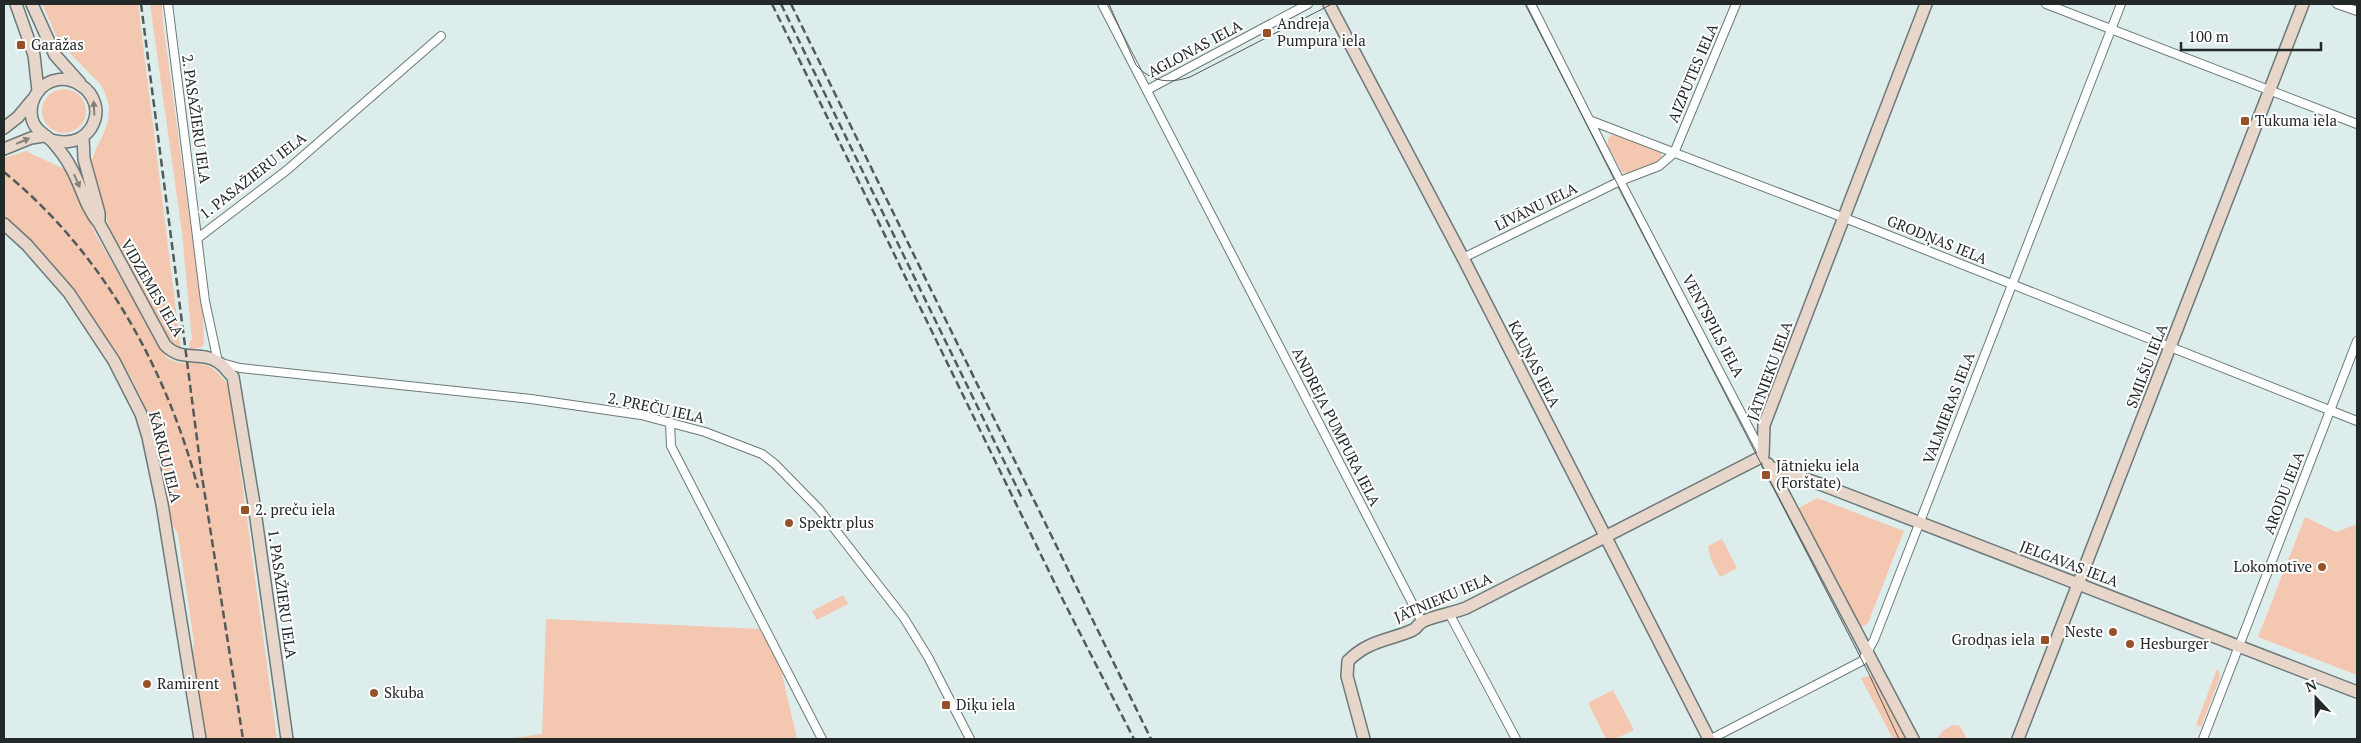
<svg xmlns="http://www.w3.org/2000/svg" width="2361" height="743" font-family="'PT Serif',serif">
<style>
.green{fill:#f4c8b0}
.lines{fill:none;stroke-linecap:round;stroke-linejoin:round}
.street-casing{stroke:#6b7a79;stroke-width:10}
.secondary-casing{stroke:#6b7a79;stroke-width:14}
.street{stroke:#fff;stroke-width:8}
.secondary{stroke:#e9d6cb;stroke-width:11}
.tram{stroke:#525b5a;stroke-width:1}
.rail{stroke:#525b5a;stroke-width:2.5;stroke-dasharray:8 4;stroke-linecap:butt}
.oneway{fill:#86807a}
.poi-dot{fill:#975128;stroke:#fff;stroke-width:2}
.labels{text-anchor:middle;stroke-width:4;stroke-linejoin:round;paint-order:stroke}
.poi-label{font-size:15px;fill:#232929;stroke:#fff;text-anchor:start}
.street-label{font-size:15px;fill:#232929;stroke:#fff}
</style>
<rect width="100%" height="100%" fill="#ddedec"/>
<!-- green -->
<path class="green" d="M42,4H138L181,351C167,345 117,244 109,226C100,204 94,182 88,160L93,158C94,152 98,145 101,139C111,119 112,105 101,85L59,42Z
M150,4H162L163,23L203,317L204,343L202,347L190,350L189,341L192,340L182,233Z
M42 111a22 22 0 1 1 44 0a22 22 0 1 1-44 0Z
M1611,135H1616L1661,152L1662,157C1656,166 1633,176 1622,172L1608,146V139Z
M26,151L64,169L67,168L95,233L166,357C190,373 202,348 228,385L245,503L239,504L240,512L246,511L277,739H206L192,658L194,642L178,535L170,519L149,415L131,377L68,283L37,249L4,219V158Z
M1817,498L1904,531L1868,623L1862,627L1857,624L1797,509Z
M2305,517L2336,532L2357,524V675L2258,637Z
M1722,539L1737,568L1720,577L1711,560L1708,546Z
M843,595L848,604L817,620L812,611Z
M546,619L761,629L780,665L797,739H506L542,734Z
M2217,669L2219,671L2220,677L2201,727L2196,725Z
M1873,675L1905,739H1893L1861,678Z
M1613,690L1634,730L1615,739H1606L1588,703Z
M1953,725L1960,726L1967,739H1936L1944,730Z"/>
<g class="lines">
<defs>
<path id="street" d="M168,4L205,301L218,362L240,368L531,399L641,415L705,432L762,454L775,464L819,509L904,618L928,657L970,739
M1102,4L1422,622
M1531,4L1620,181L1762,453
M2046,4L2357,124
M2337,4L2357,11
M1147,90L1308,4
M1589,120L1855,222L2357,421
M198,238L287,170L441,36
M1463,258L1620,181L1659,166L1674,153L1736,4
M670,422L671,446L822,739
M1450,615L1516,739
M1711,739L1862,661L1874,640L2121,4
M2203,739L2357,341"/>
<path id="secondary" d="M16,4L34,55L38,91
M32,4L55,55L80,83
M1329,4L1463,258L1709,739
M4,128L18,117L33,99
M83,137L84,159L99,213V223
M51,140C66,144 82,142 91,128C112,93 60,60 37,93C32,100 30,110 32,119C35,130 44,134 52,141C58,148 66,158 70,166C81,184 85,207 99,223L165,345C182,363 200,350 218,362C224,366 228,372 233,377L254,504L287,739
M4,149L31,138L44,136
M4,224L27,245L69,293L114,361L141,414L148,437L162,504L200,739
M1768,464L1913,739
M1770,467L1820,484L2357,692
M1364,739L1347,676L1348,661C1369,640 1388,641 1413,630C1417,628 1418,624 1422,622C1430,617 1453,613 1466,608L1763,456L1764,425L1926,4
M2018,739L2303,4"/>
</defs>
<!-- street casing -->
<use href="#street" class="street-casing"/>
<!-- secondary casing -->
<use href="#secondary" class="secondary-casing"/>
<!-- street -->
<use href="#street" class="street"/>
<!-- secondary -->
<use href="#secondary" class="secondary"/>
<!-- tram -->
<path class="tram" d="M1109,4L1136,65C1151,82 1169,84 1190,77L1332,4
M1525,4L1869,674L1899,739"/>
<!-- rail -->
<path class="rail" d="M141,4L201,470L243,739
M772,4L1064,602L1134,739
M781,4L1023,500
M791,4L1151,739
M4,172C102,252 166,367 198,488"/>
</g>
<!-- one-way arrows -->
<defs><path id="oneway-solid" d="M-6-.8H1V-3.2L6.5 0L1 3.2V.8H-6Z" transform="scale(1.25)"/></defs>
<g class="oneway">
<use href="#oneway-solid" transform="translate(94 108) rotate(-93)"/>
<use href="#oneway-solid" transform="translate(23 141) rotate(-23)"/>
<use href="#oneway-solid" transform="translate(77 181) rotate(66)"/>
</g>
<!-- markers -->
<g class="poi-dot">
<rect x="1262" y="28" width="10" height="10" rx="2.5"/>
<rect x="16" y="40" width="10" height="10" rx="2.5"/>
<rect x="2240" y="116" width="10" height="10" rx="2.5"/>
<rect x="1761" y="470" width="10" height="10" rx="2.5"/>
<rect x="240" y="505" width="10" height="10" rx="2.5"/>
<circle cx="789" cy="523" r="5"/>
<circle cx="2322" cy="567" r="5"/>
<circle cx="2113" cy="632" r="5"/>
<rect x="2040" y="635" width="10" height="10" rx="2.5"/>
<circle cx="2130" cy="644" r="5"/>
<circle cx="147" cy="684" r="5"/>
<circle cx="374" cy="693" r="5"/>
<rect x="941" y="700" width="10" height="10" rx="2.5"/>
</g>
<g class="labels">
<!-- poi labels -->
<g class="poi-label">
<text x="1277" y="29">Andreja<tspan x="1277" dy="17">Pumpura iela</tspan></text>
<text x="31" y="50">Garāžas</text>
<text x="2255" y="126">Tukuma iela</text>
<text x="1776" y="471">Jātnieku iela<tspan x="1776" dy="17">(Forštate)</tspan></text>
<text x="255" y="515">2. preču iela</text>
<text x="799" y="528">Spektr plus</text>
<text x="2312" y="572" text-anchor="end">Lokomotīve</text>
<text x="2103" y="637" text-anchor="end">Neste</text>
<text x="2035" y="645" text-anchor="end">Grodņas iela</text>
<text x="2140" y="649">Hesburger</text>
<text x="157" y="689">Ramirent</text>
<text x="384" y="698">Skuba</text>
<text x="956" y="710">Diķu iela</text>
</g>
<!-- street labels -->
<g class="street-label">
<text transform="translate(1195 49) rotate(-28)" y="5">AGLONAS IELA</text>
<text transform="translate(1693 73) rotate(-67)" y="5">AIZPUTES IELA</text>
<text transform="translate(196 119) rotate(82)" y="5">2. PASAŽIERU IELA</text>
<text transform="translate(253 176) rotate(-38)" y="5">1. PASAŽIERU IELA</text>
<text transform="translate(1536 207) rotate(-26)" y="5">LĪVĀNU IELA</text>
<text transform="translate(1937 240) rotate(22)" y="5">GRODŅAS IELA</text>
<text transform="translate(152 288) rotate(60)" y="5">VIDZEMES IELA</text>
<text transform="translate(1713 326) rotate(62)" y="5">VENTSPILS IELA</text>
<text transform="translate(1534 364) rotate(63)" y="5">KAUŅAS IELA</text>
<text transform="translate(2147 366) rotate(-69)" y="5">SMILŠU IELA</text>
<text transform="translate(1770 371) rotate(-70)" y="5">JĀTNIEKU IELA</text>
<text transform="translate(656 408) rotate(12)" y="5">2. PREČU IELA</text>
<text transform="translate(1949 408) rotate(-69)" y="5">VALMIERAS IELA</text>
<text transform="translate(1336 427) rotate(63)" y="5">ANDREJA PUMPURA IELA</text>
<text transform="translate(165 457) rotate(76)" y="5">KĀRKLU IELA</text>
<text transform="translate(2284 493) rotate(-69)" y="5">ARODU IELA</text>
<text transform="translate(2069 564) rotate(21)" y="5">JELGAVAS IELA</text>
<text transform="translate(282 594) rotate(82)" y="5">1. PASAŽIERU IELA</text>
<text transform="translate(1443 598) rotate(-23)" y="5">JĀTNIEKU IELA</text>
</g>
</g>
<!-- border -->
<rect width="2361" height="743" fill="none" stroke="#232929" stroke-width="10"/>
<!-- north arrow -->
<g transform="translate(2316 698) rotate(338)" stroke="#ffffff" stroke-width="4" paint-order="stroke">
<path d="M0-4L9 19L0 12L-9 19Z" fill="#232929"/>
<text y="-8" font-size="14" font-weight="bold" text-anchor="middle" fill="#232929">N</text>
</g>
<!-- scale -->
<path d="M2181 42v8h140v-8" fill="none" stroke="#232929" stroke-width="2.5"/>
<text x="2188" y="42" font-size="15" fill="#232929" stroke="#ffffff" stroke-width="4" paint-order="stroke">100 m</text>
</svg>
